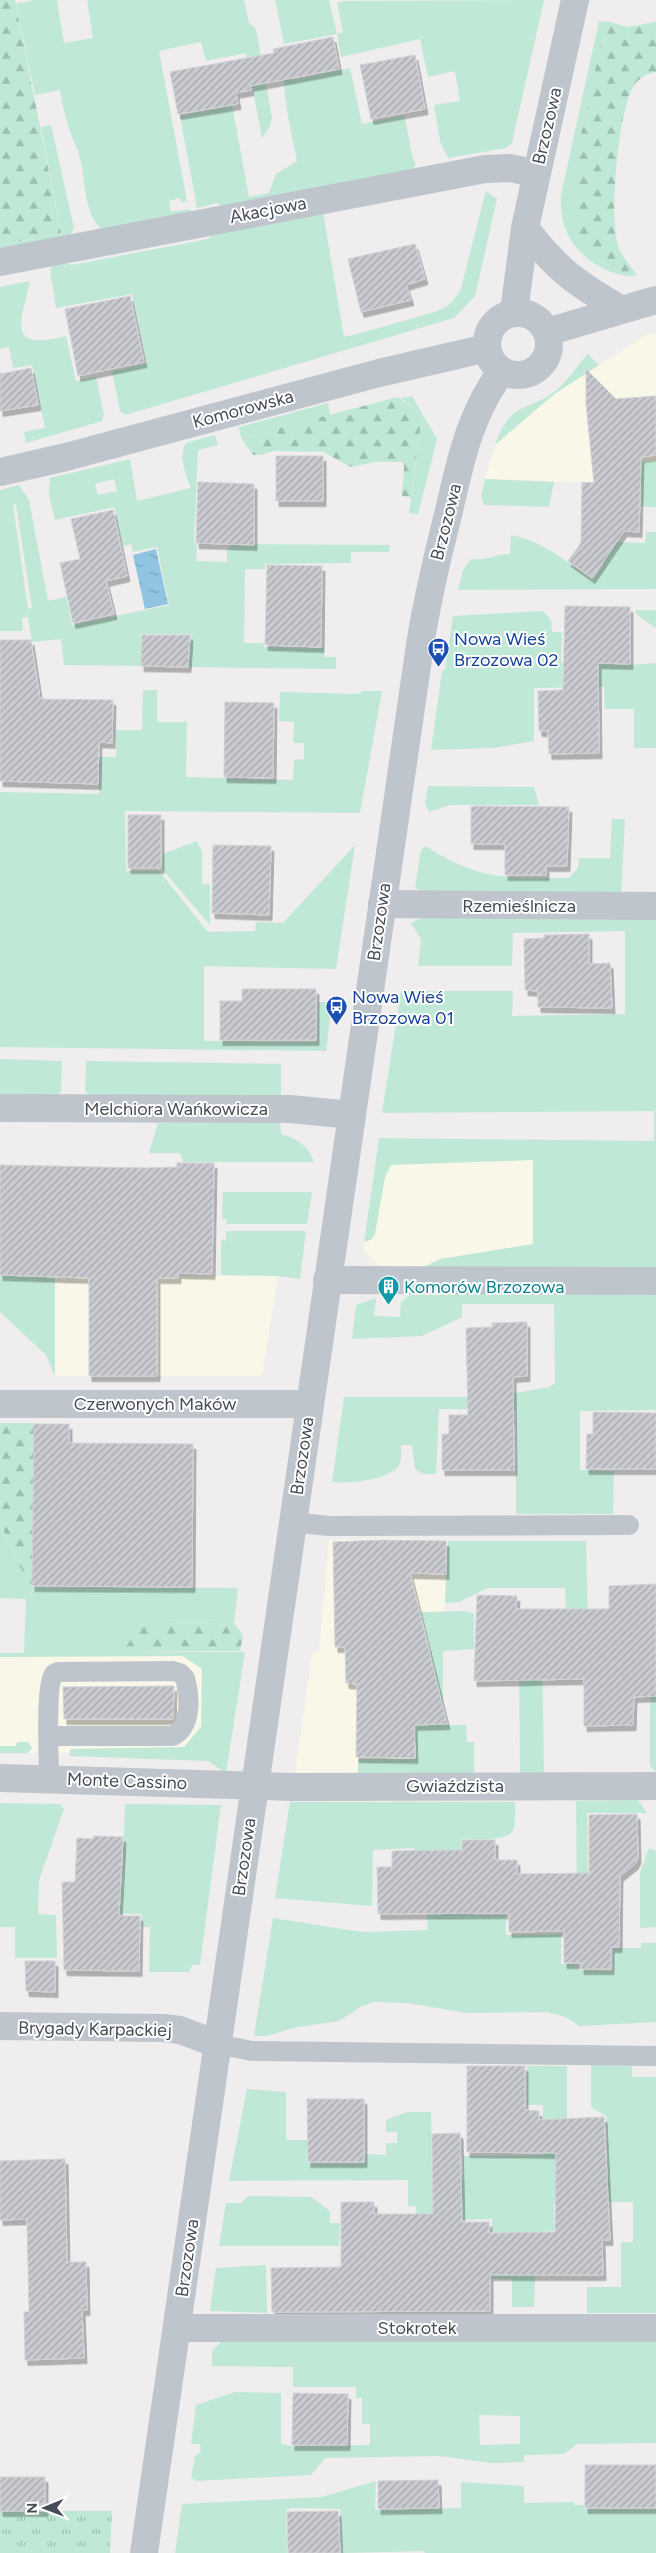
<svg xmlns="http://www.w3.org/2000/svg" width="656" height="2553" font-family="Figtree,sans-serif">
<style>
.commercial{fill:#f9f7e7}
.green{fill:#bfe9d6;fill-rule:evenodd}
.forest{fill:url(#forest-firs)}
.park{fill:url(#park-tufts)}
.water{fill:url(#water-ripples)}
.building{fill:url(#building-hatch);stroke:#d1d2d8;filter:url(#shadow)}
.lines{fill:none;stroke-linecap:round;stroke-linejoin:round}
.service{stroke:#bfc5cd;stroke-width:20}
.minor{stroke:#bfc5cd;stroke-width:28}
.tertiary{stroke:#bfc5cd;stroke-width:28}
.labels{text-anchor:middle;stroke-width:4;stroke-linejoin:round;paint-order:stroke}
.street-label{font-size:18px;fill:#474d58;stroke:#fff}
.transit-label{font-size:18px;fill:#164399;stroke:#fff;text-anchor:start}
.culture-label{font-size:18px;fill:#0d838f;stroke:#fff;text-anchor:start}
</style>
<defs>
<pattern id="forest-firs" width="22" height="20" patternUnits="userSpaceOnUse" patternTransform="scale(1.25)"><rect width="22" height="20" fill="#bfe9d6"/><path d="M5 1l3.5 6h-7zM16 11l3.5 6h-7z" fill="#9dbfb0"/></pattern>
<pattern id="park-tufts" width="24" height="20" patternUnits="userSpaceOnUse" patternTransform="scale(1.25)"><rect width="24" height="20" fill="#bfe9d6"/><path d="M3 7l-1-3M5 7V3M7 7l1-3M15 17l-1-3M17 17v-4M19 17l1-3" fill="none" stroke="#9dbfb0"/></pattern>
<pattern id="water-ripples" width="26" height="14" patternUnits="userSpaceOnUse" patternTransform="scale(1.25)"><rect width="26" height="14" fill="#90c4e1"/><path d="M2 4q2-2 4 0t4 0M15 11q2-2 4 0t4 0" fill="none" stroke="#77a1b9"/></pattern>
<pattern id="building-hatch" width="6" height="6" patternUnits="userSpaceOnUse" patternTransform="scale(1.25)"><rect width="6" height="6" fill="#cacbd1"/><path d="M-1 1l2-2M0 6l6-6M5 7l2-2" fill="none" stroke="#a6a7ac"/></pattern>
<filter id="shadow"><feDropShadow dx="3" dy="5.5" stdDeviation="0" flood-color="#0004"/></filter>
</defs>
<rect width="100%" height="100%" fill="#efeded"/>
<!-- commercial -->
<path class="commercial" d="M656,334V482L640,484L485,479L495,445L553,395L646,335Z
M377,1150L533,1151L534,1268L380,1267L363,1251Z
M55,1276H278L262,1376H55Z
M410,1538L411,1540L446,1541L444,1651L429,1652L430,1773H295L312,1653L319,1651L329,1540Z
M218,1651L209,1753H0V1653Z"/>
<!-- green -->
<path class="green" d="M34,0H57L64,43L93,38L87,0H244L249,23L255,27L258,39L272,118L269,128L262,138L246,53L206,61L201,42L159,51L187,201L181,202L180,198L169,201L171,212L189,209L191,213L102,230C80,208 88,176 77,149C68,127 64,114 60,90L35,95L16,4Z
M275,0H329L337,34L343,32L337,3L343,1L544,0L512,143L506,148L448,158L440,141L434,105L460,101L455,71L428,77L420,39L341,57L337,34L284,44Z
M599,21L606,22L575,246L627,276C585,268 558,238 561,195Z
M286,59L291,80L350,68L362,124L404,115L413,159L416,164L412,171L221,207L217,203L197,208L180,116L232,105L249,197L269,193L276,174L297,161C291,128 280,92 286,59Z
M51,125L74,228L70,236L0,250V245L61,233L41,127Z
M486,191L497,199L475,296L454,318L125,415L120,411L112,371L147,364L132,294L56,308L50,270L54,263L60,262L72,265L208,239L217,232L323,212L344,337L357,334L435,312L449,305L460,292Z
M30,281C21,323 5,351 66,336L76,381L96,377L104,415L102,421L26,443L24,432L45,428L32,365L13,368L9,347L0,349V287Z
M588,354L599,365L553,395L495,445C512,397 530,414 560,387C570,377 578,365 588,354Z
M412,396L437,439L418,514L409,513L422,415L401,398Z
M328,403L330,415L241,438L239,427Z
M215,435L218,445L198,450L194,543L197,544L196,561L227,562V548H230L231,544L390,545L389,552H351V563L265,564V569H245L244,643H263L264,647L324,648V657H336V669L188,667L191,634H141V666L64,665L61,639L32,642L28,617L22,618L23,631H0V490L19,485L29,500L48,601L66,597L72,625L169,605L157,547L133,552L131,544L123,546L114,507L55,520L49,496L50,478L130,459L137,501L191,488C186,475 178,457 186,443ZM114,479L117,491L98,495L95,484ZM16,504L32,608L28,609L13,505Z
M656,461V507H641L642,484L603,483L602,465Z
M485,479L554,482L549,507L484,505L481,496Z
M646,532H656V589L458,590L463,570L471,559C490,561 493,554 510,554L511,535C543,541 567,562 593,580L604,565L581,547L595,541L645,543Z
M635,610H656V628L637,615Z
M543,611L551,620L552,632H562L561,663L631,665L656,663V748H634V709H605L604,687L534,688V741L494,748L431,750L442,671L445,670L453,616Z
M143,690H157V722H187L186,777L293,780L294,760L304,759V743H293L294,722L279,721L280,692L358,694L363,691H382L360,813L125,811L126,871H159L208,932L255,931L256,922L283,923L355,845L336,969L204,966V1041L317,1042L318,1002H332L326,1051L0,1047V792L99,794V757H116V730H142Z
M428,786L534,787L539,805H450L429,812L425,803Z
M612,819H625L621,897H429L415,887L421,850L426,846C478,881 509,878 569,878L578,868L579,858H610Z
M197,841L202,852V884H210V925L162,869L163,854Z
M425,916H656V1268L424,1267L440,1259L533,1244V1160L391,1165L385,1177L375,1234L371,1240L364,1242L379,1138L654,1141V1111L382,1113L401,991H513L512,1016L625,1014V931L513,933L512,966H418L421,939L411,923Z
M0,1059L62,1061L61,1090L58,1095L0,1094Z
M86,1061L281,1064V1095H89L85,1091Z
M158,1123H280L281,1134C298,1139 307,1145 314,1162H183L180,1153H149Z
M223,1192H312L307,1224H226L227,1219H222Z
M226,1231H306L300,1279L277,1276L221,1275V1240L226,1241Z
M0,1275L55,1278V1376L46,1355L0,1312Z
M411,1294H656V1410L580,1411V1470L614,1471L613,1514H516V1410L439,1409L436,1474H423L415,1469L412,1445H401C401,1451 402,1459 399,1465C391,1480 347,1484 332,1482L344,1397H493L549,1387L555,1383L554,1304H462V1317L422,1336L352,1339L356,1305L376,1298L374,1316L400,1317L401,1302Z
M0,1523L28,1584H32V1587L238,1588L234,1623L149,1624L123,1652H245L226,1773L208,1761L70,1756V1749L184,1747L201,1727L202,1669L183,1656L0,1657V1653H24L26,1599L0,1598Z
M448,1541H586L588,1619L566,1620L565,1588H488L459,1602L445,1603Z
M466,1611L474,1614V1649L443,1651V1725H466L467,1742H474V1773H358V1759H416L415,1652L431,1651L421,1612Z
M656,1628V1772L650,1766C650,1720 649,1674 656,1628Z
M519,1651H542L544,1774L520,1773Z
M17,1742H28L32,1748L28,1753H0V1746H16Z
M638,1800L647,1813H587L588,1901H577L576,1801Z
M290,1802H515C515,1810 516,1822 513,1830C508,1842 473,1839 461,1839V1875L473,1915H506V1935L561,1934V1964H578V1970L613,1971V1948H641V1943H656V2022L579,2026L566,2017L547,2012L468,2013L408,2003L374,2002L362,2006L339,2021L298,2027L266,2036H254L273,1918L362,1932L428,1930C428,1902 417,1876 414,1848L373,1850L372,1906L275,1898Z
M0,1803L60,1804L64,1809L39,1880L38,1914L56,1915L57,1958H15V1927H0Z
M125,1804L221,1805L200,1965H192L189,1972H149L150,1927H142L141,1914L73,1913L74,1886L122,1887Z
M649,1848L656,1851V1927L640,1928V1873Z
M591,2065L632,2066V2077H656V2313H587V2287H621V2242H633V2202H554V2231L537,2232L534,2307H512V2279H367V2312H349L348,2265L492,2246V2219L417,2221L416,2207L408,2206V2180L229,2181L247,2089L286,2092V2140H307V2163H365L366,2154L386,2155V2143H397V2132H386V2120L407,2112H431L432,2176L463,2175V2156L543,2155V2105H527V2066H567V2173L608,2172L606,2116L591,2107Z
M248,2196L311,2197L330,2211V2223H340L339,2246H219L226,2203H241Z
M266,2265L267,2313L210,2311L216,2268Z
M656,2340V2443L577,2444L564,2454L524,2455V2462L492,2463L439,2456L325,2458L311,2475L196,2481L191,2477L195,2456L201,2452L200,2444H191L196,2405L235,2392L281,2393V2444L290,2446L370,2445V2424H362V2398H356V2387H293V2367L212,2366V2351L222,2341ZM479,2415L520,2416V2444L480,2445Z
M376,2481L375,2509L377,2510L461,2508V2482L524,2486V2503L574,2502V2505H584L585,2509H656V2553H425L424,2551L342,2553L340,2509L293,2508L286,2510L287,2553H175L182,2504L322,2497Z"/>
<!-- forest -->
<path class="forest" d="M0,0H15L61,233L0,245Z
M606,21L627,27L656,22V72C645,74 637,79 632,89C618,116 609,217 618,246C621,256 631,266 637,275L627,276L575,246V161Z
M398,397L422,415L411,497L402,496L404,466L402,462H375L351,467L323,452L272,451L261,455H253L241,438Z
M0,1423H34L32,1584H28L0,1523Z
M234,1623L243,1635L240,1651L122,1652L137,1631L149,1624Z"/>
<!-- park -->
<path class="park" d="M0,2511H112L110,2553H0Z"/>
<!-- water -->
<path class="water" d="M156,549L168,604L145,609L133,555Z"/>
<!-- building -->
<path class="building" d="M333,37L339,69L250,86L251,90L236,93L238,104L178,114L170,72L274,53L273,49Z
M415,55L425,109L371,119L360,65Z
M415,244L425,279L406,285L411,300L361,312L348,259Z
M130,296L144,362L78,376L65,309Z
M31,368L38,405L0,411V374Z
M586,369L616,399L656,396V455L641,457L639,532L624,531L592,578L568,561L581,543L582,482L594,483L586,404Z
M276,456H323V501H276Z
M198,482L254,484V545L196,543Z
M113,510L127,576L106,581L114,614L73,623L60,563L80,559L71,519Z
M267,565L322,566L321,647L265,645Z
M565,606L630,607V664L598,663L599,753L549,754L548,731H539L538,691L563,690Z
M142,635H190L188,667L141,666Z
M0,640H31L40,699L113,700L112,743L99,742L98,784L0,781Z
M225,702L274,703L273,778L224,777Z
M471,806L569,807L567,866H546V875H505V844H471Z
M128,815H161V868H128Z
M213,845L271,846L269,915L212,913Z
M589,934V964L610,963L612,1008L538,1007V991L525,990L524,939L544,938V935Z
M242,989H316V1040H220V1001H242Z
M177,1163H214L212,1274L178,1273V1278H157V1376H89V1278L0,1275V1165L146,1168L177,1167Z
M527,1322V1376L513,1377L514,1470H442V1434H449V1415H468L466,1328L492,1327V1323Z
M593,1412L656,1413V1469H586L587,1434H593Z
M34,1424H69V1443L193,1444L192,1587L32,1586Z
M382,1540L446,1541V1574L410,1573L447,1724L414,1725L415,1758L356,1757L357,1684L346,1683L345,1647H335L333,1542Z
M656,1584V1696L634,1697L633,1725L584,1726V1679L474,1681L477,1595L517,1596L516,1609H609V1586Z
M174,1686L173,1719H64L63,1687Z
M637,1814L638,1858L635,1864L620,1876L619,1947H611V1969H581V1963H564V1931L509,1932V1913L378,1914L377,1867H392V1851L462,1850V1840H495V1860H517V1874L589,1873V1815Z
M93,1836L123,1837L119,1916H140L139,1971L64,1970L62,1882H75L77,1838L93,1839Z
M25,1961H55V1992L26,1991Z
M467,2066H525V2110L539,2111V2120L604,2117L610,2240H602L603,2275H490V2311L272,2312L271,2268L341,2267V2202H374V2214H433L432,2134L460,2133L462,2222H489V2233L555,2232L556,2153L467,2152Z
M307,2099H364V2162H308Z
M65,2159L67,2262H86L87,2310H82L84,2358L25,2360L24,2312H29L27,2219L0,2220V2161Z
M293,2393L348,2394L347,2445H292Z
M585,2465H656V2508H585Z
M0,2477H45V2511H0Z
M438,2480L439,2508L378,2509V2481Z
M338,2511L340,2553H288L287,2512Z"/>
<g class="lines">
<!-- service -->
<path class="service" d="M292,1522L329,1526L629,1525
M49,1736H173C192,1726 190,1697 185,1678L180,1673L173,1671L58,1672L54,1674C45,1685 49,1759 49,1778
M217,2044L252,2051L656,2056"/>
<!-- minor -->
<path class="minor" d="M0,262L485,169L511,168L536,174
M382,904L656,906
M0,1108L290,1109L351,1115
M327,1280L656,1281
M0,1404H309
M0,1778L294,1787L656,1786
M0,2026L164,2028L180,2030L217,2044
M177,2328H656"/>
<!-- tertiary -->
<path class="tertiary" d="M525,228C557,270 576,283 620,309
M514,312L525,228L575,0
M487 344a31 31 0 1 1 62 0a31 31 0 1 1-62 0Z
M547,332L656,300
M0,472L66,457L379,373L487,348
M144,2553L420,645C427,601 437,558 448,515C460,463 469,415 502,371"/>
</g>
<!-- icons -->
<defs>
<symbol id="bus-pin" viewBox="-11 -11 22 30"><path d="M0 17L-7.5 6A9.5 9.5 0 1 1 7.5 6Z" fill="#1a4fb4" stroke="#fff"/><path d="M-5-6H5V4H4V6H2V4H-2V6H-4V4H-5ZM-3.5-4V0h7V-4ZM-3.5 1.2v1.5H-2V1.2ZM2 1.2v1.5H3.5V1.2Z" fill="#fff"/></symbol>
<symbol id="building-pin" viewBox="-11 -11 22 30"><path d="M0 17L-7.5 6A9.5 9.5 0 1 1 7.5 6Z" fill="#0f9aa8" stroke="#fff"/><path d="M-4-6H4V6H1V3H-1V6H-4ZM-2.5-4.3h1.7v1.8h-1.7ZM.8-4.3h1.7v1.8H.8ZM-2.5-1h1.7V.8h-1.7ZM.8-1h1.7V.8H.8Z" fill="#fff"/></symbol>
</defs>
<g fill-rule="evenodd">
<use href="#bus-pin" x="426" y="636" width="25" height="34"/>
<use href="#bus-pin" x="324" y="994" width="25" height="34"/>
<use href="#building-pin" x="376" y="1274" width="25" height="34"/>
</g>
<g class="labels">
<!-- street labels -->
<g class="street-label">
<text transform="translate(547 126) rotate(-77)" y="6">Brzozowa</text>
<text transform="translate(268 210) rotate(-11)" y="6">Akacjowa</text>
<text transform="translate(243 409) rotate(-15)" y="6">Komorowska</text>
<text transform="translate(446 522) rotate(-76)" y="6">Brzozowa</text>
<text x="519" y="912">Rzemieślnicza</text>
<text transform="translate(379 922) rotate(-82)" y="6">Brzozowa</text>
<text x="176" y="1115">Melchiora Wańkowicza</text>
<text x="155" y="1410">Czerwonych Maków</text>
<text transform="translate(302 1456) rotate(-82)" y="6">Brzozowa</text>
<text transform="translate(127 1781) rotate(2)" y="6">Monte Cassino</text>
<text x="455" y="1792">Gwiaździsta</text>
<text transform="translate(244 1857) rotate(-82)" y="6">Brzozowa</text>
<text transform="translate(95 2029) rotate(1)" y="6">Brygady Karpackiej</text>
<text transform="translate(187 2258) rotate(-82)" y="6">Brzozowa</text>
<text x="417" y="2334">Stokrotek</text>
</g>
<!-- transit labels -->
<g class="transit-label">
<text x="454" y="645">Nowa Wieś<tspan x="454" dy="21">Brzozowa 02</tspan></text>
<text x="352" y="1003">Nowa Wieś<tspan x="352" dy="21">Brzozowa 01</tspan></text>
</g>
<!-- culture labels -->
<g class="culture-label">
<text x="404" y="1293">Komorów Brzozowa</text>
</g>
</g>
<!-- north arrow -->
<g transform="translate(45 2508) rotate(269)" stroke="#ffffff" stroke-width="4" paint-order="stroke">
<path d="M0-4L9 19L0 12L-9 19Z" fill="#474d58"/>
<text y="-8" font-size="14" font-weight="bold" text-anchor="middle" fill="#474d58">N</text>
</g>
</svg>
